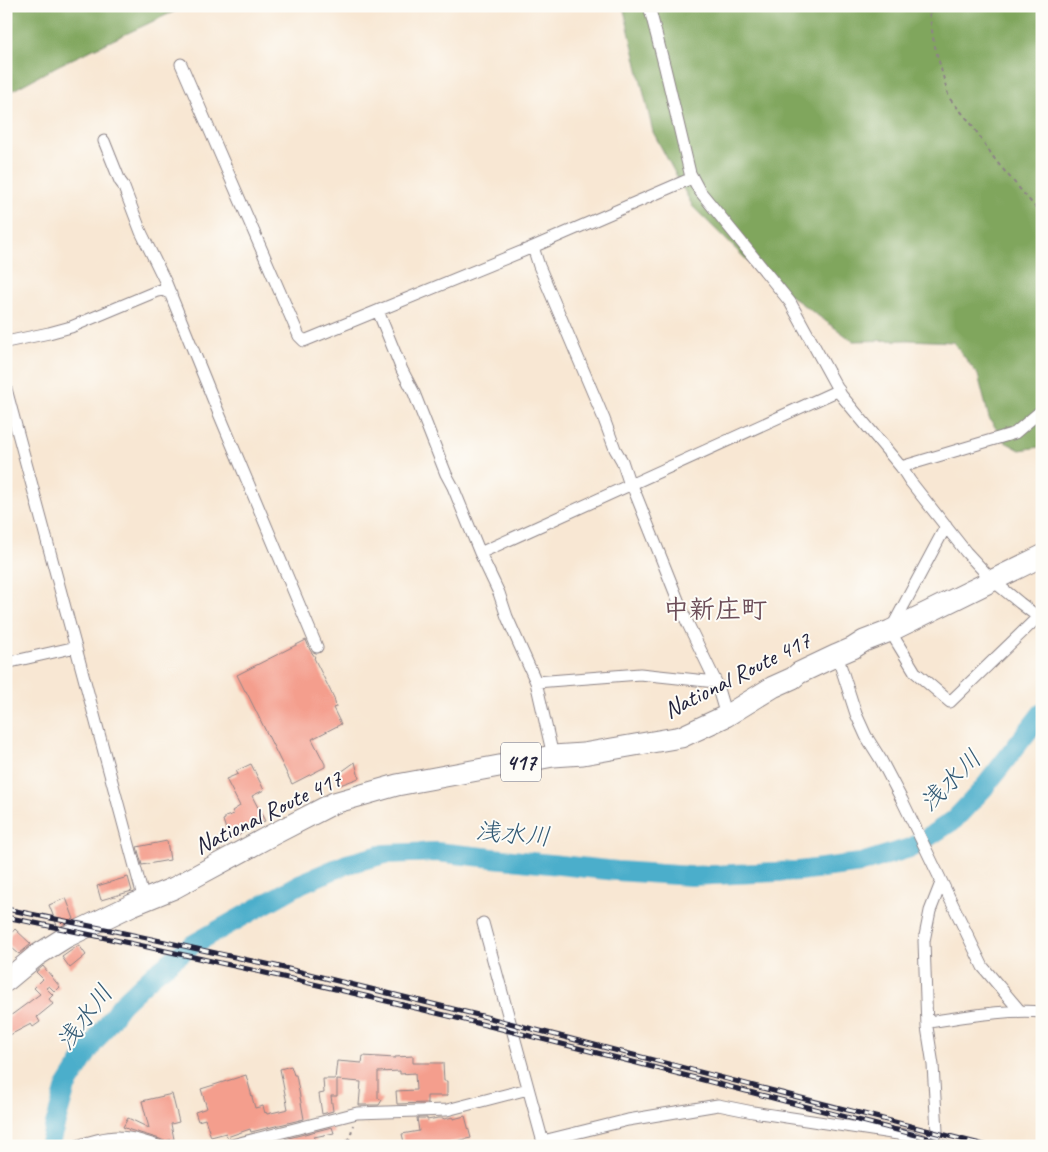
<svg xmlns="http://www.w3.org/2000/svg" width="1048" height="1152" font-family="Caveat,'Klee One',sans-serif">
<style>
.forest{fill:#80a65d;stroke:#51644c}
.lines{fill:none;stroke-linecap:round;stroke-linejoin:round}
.river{stroke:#4caecb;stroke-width:20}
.building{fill:#f49e8d}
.street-casing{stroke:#8d8487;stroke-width:13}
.highway-casing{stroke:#8d8487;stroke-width:23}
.path{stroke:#8d8487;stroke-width:2;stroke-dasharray:4 4;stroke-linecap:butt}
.street{stroke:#fff;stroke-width:11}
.highway{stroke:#fff;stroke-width:21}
.rail-casing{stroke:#22223b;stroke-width:5}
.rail{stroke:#fdfcf7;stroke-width:3;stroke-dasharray:9;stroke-linecap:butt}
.labels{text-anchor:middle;stroke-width:4;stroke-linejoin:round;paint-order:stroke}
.shield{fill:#fdfcf7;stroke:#646373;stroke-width:1}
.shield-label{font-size:22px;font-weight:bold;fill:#22223b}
.street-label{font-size:24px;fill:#22223b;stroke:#fdfcf7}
.water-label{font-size:25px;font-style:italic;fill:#335a75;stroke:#fdfcf7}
.quarter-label{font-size:26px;font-weight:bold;fill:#6c4d58;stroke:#fdfcf7}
</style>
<rect width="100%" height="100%" fill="#fdfcf7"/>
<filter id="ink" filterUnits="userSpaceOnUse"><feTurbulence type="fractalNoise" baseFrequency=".02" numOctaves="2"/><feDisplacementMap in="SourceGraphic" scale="10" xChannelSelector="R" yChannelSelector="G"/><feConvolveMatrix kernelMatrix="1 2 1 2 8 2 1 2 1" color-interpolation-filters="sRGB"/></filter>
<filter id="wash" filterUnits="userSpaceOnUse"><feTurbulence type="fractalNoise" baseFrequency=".0096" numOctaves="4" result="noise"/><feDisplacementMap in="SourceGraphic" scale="20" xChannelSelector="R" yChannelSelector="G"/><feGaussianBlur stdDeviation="1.12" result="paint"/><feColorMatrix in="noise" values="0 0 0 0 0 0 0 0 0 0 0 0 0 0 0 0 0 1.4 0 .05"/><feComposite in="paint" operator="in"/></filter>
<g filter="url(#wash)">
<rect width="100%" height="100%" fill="#f8e7d3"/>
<!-- forest -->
<path class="forest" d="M6,6H186L59,65L6,94Z
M623,6H1042V443L1040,447L1020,450L1005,442L989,418L978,375L953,342L909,340L853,341L762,275L693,207L653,132Z"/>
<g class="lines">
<!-- river -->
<path class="river" d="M49,1146L66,1087L91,1047L121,1005L154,974L192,945L302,883L347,864L385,854L436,852L617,871L691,876L799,871L861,863L913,847L954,820L983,789L1042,713"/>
</g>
<g id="blocks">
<!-- building -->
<path class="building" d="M306,640L310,650L315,657L314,658L334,698L336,707L333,708L341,724L312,739L325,764V767L292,784L246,691H245L237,675Z
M355,762L359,778L340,785L337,775Z
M251,764L264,790L252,796L265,821L240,834V835L230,839L229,836H228L223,820L225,819V817L234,814L232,811L240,806L226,779L238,774L236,771Z
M167,841L170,860L142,865L137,847Z
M128,877L132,891L101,900L97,886Z
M66,898L74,919L58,928L49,905Z
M15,929L31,944L19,954L6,943L10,937L9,936Z
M79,945L86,955L70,968L62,957Z
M43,966L60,987L55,992L49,986L46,988L53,995L49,999L53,1004L37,1017L40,1022L33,1027L31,1024L6,1037V1019L40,994L34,988L43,979L36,972Z
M363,1056L395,1058V1057L413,1056V1063H443L444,1081H447V1096H427V1103L397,1104L396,1091L416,1090L415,1073L400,1074V1071L378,1072V1098L382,1100L379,1105H359L361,1082L337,1080V1096H331L333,1111L322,1114L319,1094L324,1093L323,1079H335L337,1061L362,1063Z
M291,1066L294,1075H296L304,1119L251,1132L250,1129L227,1137L226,1133L211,1137L205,1119L198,1121L195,1112L207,1108L201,1089L246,1075L255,1108L263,1106L265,1113L266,1112L267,1114L288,1109L280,1069Z
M172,1094L179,1122L171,1124L174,1139L164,1141L160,1139L130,1130L123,1127L128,1118L149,1128L142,1101Z
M465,1116L471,1138L438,1145V1146H405L402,1134L419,1131L417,1118H427V1120L438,1118H443L444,1119L453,1117V1119Z
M332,1127L334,1133L314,1137L320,1146H288L285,1139Z"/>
</g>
</g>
<g filter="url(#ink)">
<use href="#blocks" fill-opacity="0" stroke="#8d8487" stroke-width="1"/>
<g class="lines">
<defs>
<path id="street" d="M649,6L665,68L690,173L699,190L790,302L841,395L901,467L910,481L966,552L992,580L1020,603L1042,620
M181,64L299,336L304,341L533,247L692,178
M104,141L120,181L123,185L141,232L166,283L215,404L317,647
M533,247L539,266L604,419L615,449L622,461L630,485L634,490L686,620L716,682L726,716
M378,311L402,370L414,393L446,474L453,487L480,553L499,593L507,617L536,682L553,756
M6,342L49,333L71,327L157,291L163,290L171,294
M6,389L144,900
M901,467L1015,433L1042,410
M946,526L890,631L915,672L950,702L1038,617
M480,553L839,390
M837,655L856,714L866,736L881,760L902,800L983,967L1020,1011
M6,663L76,647
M536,682L640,674L716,682
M483,923L544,1146
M928,1022C965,1017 1004,1009 1042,1012
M543,1141L628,1120L718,1105L753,1112L911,1136L930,1143
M77,1146C88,1142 109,1136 119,1137C133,1137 145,1142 158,1146
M228,1146L357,1113L447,1110L528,1089
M928,1146L937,1131L933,1065L927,1027L924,941L930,911L941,883"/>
<path id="highway" d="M6,981L36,956L66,937L132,905L174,888L270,836L334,803L397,785L553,756L583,754L681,737L726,716L773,687L793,678L799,673L837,655L853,648L864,641L890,631L1042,556"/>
</defs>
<!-- street casing -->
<use href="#street" class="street-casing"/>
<!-- highway casing -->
<use href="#highway" class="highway-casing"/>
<!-- path -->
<path class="path" d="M927,6L929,12L934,43L949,98L970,122L996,161L1042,215
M341,1146L350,1138L353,1125"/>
<!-- street -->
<use href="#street" class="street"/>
<!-- highway -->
<use href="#highway" class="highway"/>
<defs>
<path id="rail" d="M6,909L110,930L276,966L482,1016L988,1146
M6,917C165,950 324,985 481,1024C641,1063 799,1105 958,1146"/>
</defs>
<!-- rail casing -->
<use href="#rail" class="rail-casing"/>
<!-- rail -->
<use href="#rail" class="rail"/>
</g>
</g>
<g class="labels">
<!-- shield labels -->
<rect class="shield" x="501" y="742.5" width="40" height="39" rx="4"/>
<g class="shield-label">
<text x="521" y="770">417</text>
</g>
<!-- street labels -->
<g class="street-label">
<text transform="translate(737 675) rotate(-27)" y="8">National Route 417</text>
<text transform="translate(268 812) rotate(-26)" y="8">National Route 417</text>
</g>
<!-- water labels -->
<g class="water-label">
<text transform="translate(950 780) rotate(-45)" y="9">浅水川</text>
<text transform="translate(513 833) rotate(5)" y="9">浅水川</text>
<text transform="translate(84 1017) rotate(-53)" y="9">浅水川</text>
</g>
<!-- quarter labels -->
<g class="quarter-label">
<text x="715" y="618">中新庄町</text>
</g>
</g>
<!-- margin -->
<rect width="1048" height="1152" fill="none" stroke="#fdfcf7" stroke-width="25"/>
</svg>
